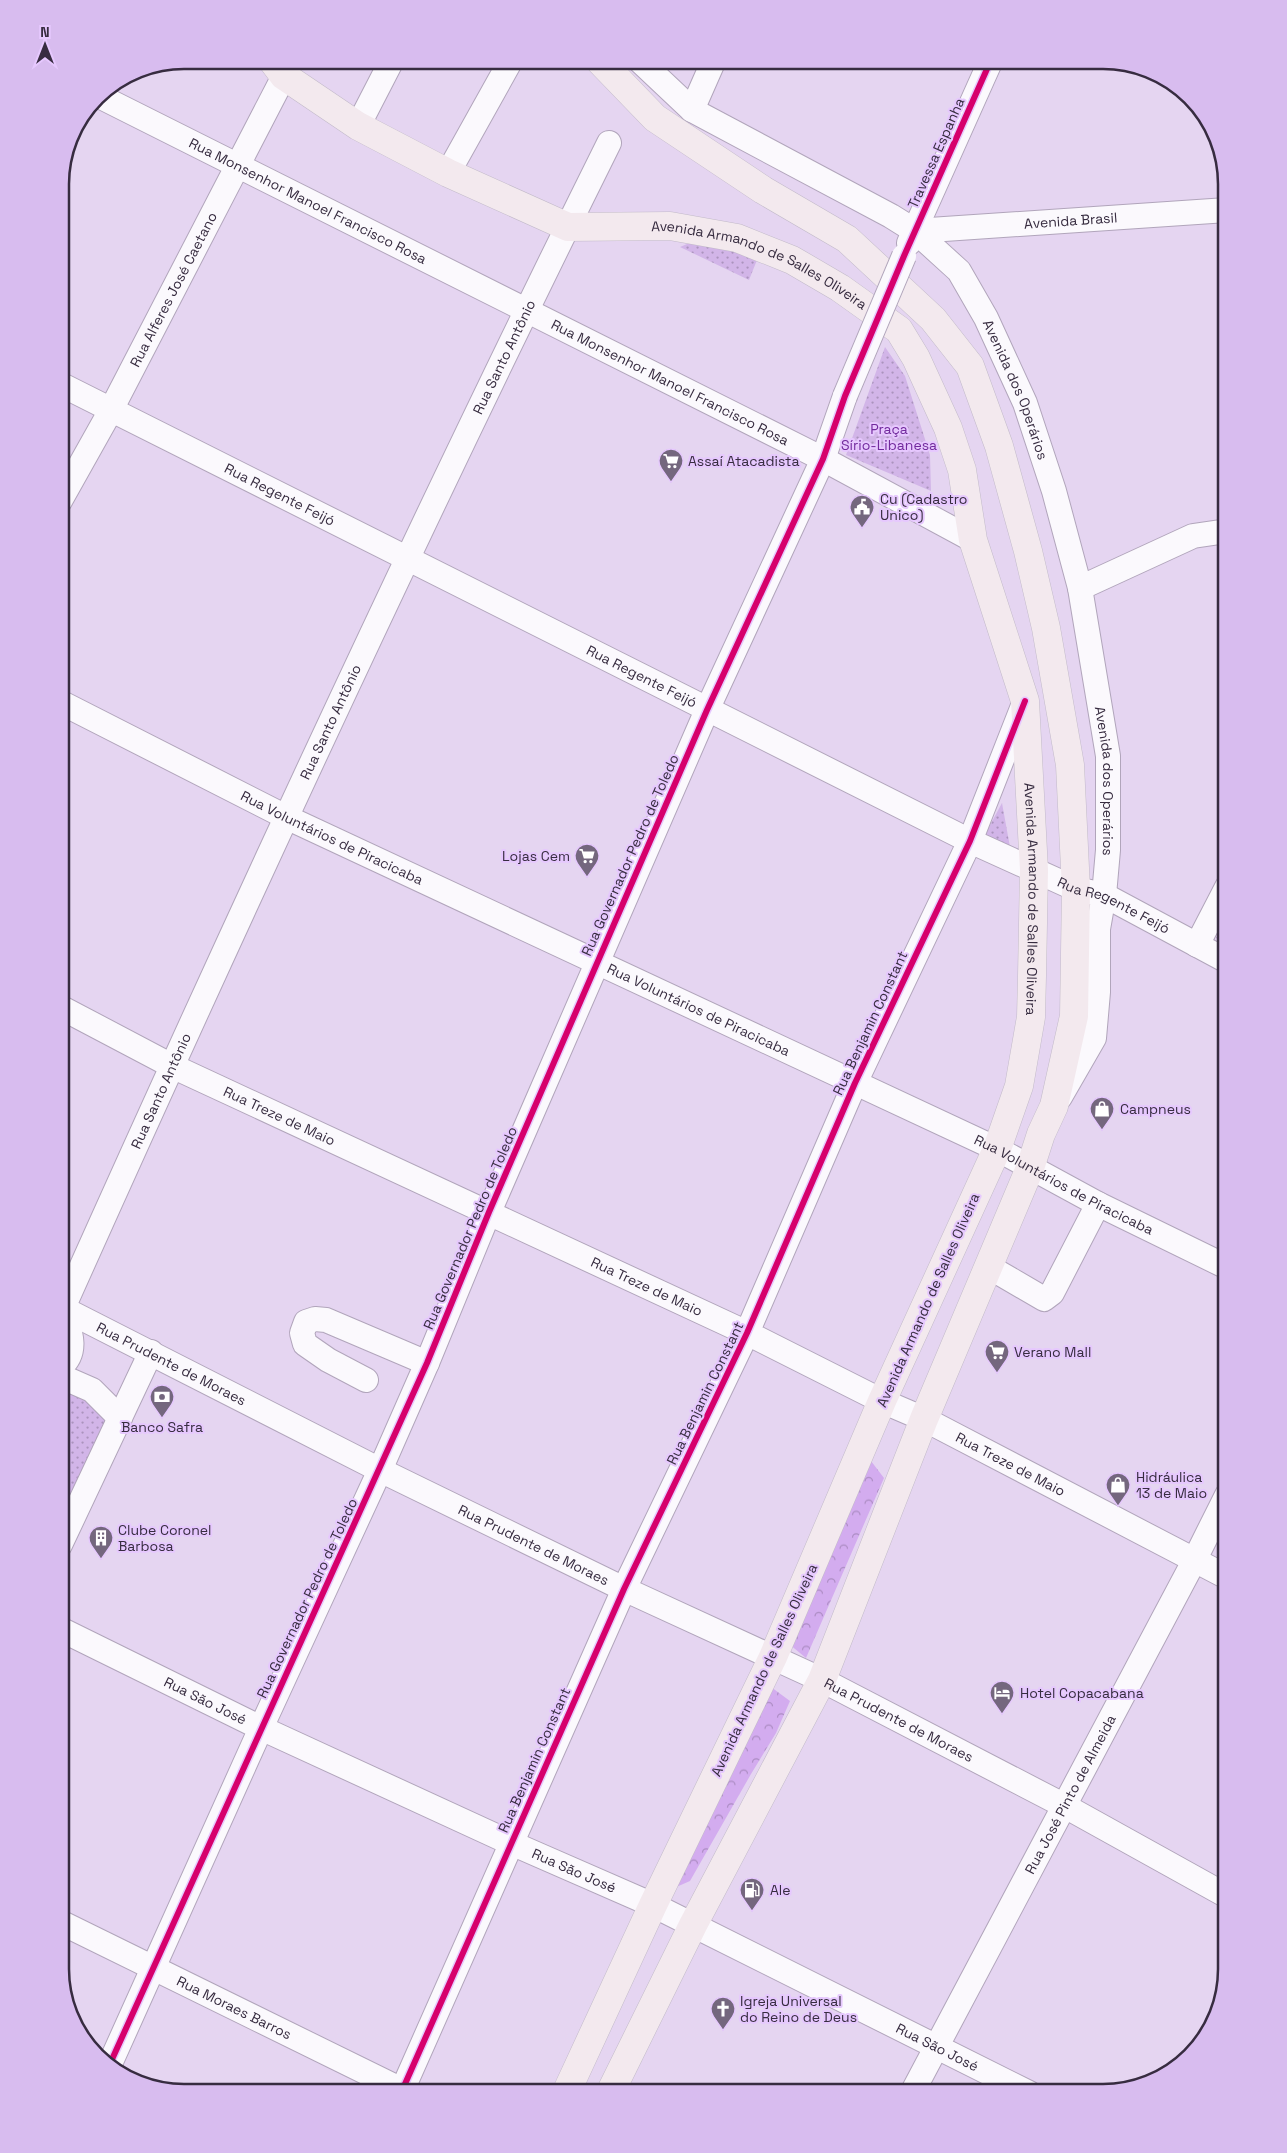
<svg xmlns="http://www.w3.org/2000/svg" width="1287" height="2153" font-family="'Space Grotesk',sans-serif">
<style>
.forest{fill:url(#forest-crowns)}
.park{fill:url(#park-dots)}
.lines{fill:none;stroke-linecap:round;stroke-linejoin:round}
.minor-casing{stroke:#b1a5bb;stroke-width:26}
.major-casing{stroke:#c2bac9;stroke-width:29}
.minor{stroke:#fbf9fd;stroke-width:24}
.major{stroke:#f3e9ee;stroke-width:28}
.minor-bridge-casing{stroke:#b1a5bb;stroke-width:26;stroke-linecap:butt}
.minor-bridge{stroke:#fbf9fd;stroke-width:24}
.cycleway-casing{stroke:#e6c8fe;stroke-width:9}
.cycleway{stroke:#d6006c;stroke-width:6}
.labels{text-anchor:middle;stroke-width:4;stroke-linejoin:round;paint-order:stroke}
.street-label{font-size:14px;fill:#372c40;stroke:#e6c8fe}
.park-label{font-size:14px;fill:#722a9d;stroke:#e6c8fe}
.poi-label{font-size:14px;fill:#372c40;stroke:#e6c8fe;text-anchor:start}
.rim{fill:none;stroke:#372c40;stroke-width:2.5}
</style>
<defs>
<pattern id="forest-crowns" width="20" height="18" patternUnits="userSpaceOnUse" patternTransform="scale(1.25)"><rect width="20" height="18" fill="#d3acef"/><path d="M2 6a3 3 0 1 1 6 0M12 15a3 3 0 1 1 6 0" fill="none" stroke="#ac8cc3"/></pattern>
<pattern id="park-dots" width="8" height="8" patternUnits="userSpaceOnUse" patternTransform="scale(1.25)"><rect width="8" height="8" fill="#d2b5e8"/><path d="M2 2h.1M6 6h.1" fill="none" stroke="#ab93bd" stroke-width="1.8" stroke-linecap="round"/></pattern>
</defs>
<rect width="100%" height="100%" fill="#e5d5f1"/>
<!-- forest -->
<path class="forest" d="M871,1461L884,1478L806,1658L789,1644Z
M771,1687L790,1701L776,1733L751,1774L690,1881L674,1888Z"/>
<!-- park -->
<path class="park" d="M694,241L726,248L757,260L749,280L680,247Z
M885,347L905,376L930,455L931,491L846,455Z
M1002,803L1010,847L983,838Z
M1227,919V944L1216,938Z
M60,1388L114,1414L60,1522Z"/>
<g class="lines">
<defs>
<g id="minor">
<path id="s1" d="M639,60L692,110L891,216L915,231L959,271L986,318L1025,403L1054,491L1080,588L1108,756V850L1104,895L1098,929V992L1094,1038L1060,1097"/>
<path id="s2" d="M97,95L823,459L973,540"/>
<path d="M692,110L714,60"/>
<path d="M358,126L392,60"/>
<path d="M448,173L511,60"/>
<path id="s3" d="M915,231L1227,210"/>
<path d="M909,243L991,60"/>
<path id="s4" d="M60,384L970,841L1076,889L1104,895L1227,961"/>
<path id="s5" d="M60,501L111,410L284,76"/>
<path d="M1080,588L1193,536L1227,531"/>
<path id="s6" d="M60,702L286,817L997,1149L1098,1204L1227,1267"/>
<path d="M1197,945L1227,887"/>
<path id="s7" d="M60,1007L172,1066L747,1333L882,1401L924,1419L1227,1577"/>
<path d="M989,1267L1044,1299L1052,1293L1098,1204"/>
<path id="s8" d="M60,1307L380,1470L624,1589L822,1680L1063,1805L1227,1896"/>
<path id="s9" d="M60,1367C80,1352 69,1328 63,1308C238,917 418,527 609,143"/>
<path d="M60,1376L92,1390L120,1418"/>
<path d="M366,1380L328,1360L305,1344L302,1333L306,1322L315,1319L326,1320L427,1363"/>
<path d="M60,1545L151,1352"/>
<path id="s10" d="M60,1629L261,1728L511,1843L653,1905L1029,2093"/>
<path id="s11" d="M60,1922L408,2093"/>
<path d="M109,2066L261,1728L380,1470L427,1363L489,1212L707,710L823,459L845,396"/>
<path d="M401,2093L624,1589L747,1333L855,1083L970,841L1025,701"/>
<path id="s12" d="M912,2093L1194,1561L1227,1495"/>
</g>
<g id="major">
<path id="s13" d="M272,60L284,76L358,126L448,173L568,227L670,226L737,238L792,260L840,288L899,330L916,358L948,428L962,470L973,540L1025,701L1034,870L1032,976L1031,1017L1019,1086L997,1149L882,1401L773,1657L653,1905L566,2093"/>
<path d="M599,60L655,118L763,190L847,239L933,319L970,366L999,446L1028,551L1046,628L1070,765L1076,889L1074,1016L1054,1106L1041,1134L1030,1168L924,1419L822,1680L693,1925L610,2093"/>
</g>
</defs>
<!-- minor casing -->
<use href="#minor" class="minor-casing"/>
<!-- major casing -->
<use href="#major" class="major-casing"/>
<!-- minor -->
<use href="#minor" class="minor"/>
<!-- major -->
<use href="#major" class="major"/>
<defs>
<path id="minor-bridge" d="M845,396L904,256"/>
</defs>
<!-- minor-bridge casing -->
<use href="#minor-bridge" class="minor-bridge-casing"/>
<!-- minor-bridge -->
<use href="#minor-bridge" class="minor-bridge"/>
<defs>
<path id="cycleway" d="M109,2066L427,1363L489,1212L707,710L823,459L845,396L904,256L991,60
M401,2093L624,1589L747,1333L855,1083L970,841L1025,701"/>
</defs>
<!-- cycleway casing -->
<use href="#cycleway" class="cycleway-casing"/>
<!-- cycleway -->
<use href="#cycleway" class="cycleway"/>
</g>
<!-- icons -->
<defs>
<symbol id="supermarket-pin" viewBox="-11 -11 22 30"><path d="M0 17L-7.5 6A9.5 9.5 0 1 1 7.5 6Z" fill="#74677e" stroke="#e6c8fe"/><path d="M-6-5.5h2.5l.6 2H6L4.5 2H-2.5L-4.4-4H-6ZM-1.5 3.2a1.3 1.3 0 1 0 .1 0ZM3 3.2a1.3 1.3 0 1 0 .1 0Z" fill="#fff"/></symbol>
<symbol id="civic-pin" viewBox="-11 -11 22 30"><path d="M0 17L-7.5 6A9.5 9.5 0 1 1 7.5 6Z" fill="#74677e" stroke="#e6c8fe"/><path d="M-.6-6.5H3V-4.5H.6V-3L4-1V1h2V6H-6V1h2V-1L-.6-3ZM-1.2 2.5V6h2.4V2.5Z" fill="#fff"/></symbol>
<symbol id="shop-pin" viewBox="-11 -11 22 30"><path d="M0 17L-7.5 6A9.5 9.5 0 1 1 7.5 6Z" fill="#74677e" stroke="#e6c8fe"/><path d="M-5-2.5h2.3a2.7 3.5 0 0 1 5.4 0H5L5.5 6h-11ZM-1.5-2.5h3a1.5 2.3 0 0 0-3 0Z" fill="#fff"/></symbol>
<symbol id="bank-pin" viewBox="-11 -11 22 30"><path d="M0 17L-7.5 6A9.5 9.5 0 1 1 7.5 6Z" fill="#74677e" stroke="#e6c8fe"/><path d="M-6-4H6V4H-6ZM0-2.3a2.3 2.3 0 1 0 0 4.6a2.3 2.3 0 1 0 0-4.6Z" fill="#fff"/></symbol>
<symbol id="building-pin" viewBox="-11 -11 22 30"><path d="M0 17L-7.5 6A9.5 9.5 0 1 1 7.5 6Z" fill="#74677e" stroke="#e6c8fe"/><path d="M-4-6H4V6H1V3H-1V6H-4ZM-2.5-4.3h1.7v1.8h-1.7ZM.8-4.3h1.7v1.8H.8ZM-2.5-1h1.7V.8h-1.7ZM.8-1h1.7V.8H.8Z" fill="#fff"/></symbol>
<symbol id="hotel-pin" viewBox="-11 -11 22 30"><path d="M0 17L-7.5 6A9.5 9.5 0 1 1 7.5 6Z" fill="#74677e" stroke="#e6c8fe"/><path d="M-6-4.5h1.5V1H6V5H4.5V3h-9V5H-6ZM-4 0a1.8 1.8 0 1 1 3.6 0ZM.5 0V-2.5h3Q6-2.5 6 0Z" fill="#fff"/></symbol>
<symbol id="fuel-pin" viewBox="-11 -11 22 30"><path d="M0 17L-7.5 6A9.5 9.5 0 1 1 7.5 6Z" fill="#74677e" stroke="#e6c8fe"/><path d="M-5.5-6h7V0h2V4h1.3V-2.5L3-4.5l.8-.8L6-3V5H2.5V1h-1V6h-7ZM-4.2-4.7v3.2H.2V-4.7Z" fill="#fff"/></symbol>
<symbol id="church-pin" viewBox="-11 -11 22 30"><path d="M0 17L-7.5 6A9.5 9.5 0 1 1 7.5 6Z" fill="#74677e" stroke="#e6c8fe"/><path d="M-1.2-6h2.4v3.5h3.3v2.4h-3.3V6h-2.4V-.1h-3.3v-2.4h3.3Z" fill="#fff"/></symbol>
</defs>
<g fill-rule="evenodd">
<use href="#supermarket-pin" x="657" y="447" width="28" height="38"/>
<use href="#civic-pin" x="848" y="493" width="28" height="38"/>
<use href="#supermarket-pin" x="573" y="842" width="28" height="38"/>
<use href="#shop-pin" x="1088" y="1095" width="28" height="38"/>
<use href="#supermarket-pin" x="983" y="1338" width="28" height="38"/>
<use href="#bank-pin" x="148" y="1383" width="28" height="38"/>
<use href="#shop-pin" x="1104" y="1471" width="28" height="38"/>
<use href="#building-pin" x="87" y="1524" width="28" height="38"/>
<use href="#hotel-pin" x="988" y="1679" width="28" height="38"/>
<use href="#fuel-pin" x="738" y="1876" width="28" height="38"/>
<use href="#church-pin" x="709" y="1995" width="28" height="38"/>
</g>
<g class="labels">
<!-- street labels -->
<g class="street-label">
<text transform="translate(936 153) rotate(-66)" y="5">Travessa Espanha</text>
<text dy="5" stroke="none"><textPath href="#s2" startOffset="236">Rua Monsenhor Manoel Francisco Rosa</textPath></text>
<text dy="5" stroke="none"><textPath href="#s3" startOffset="156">Avenida Brasil</textPath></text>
<text dy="5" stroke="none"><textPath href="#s13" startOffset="542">Avenida Armando de Salles Oliveira</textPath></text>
<text dy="5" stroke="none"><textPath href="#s5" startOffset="240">Rua Alferes José Caetano</textPath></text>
<text dy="5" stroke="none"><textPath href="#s9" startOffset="1112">Rua Santo Antônio</textPath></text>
<text dy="5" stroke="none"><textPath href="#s2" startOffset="641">Rua Monsenhor Manoel Francisco Rosa</textPath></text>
<text dy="5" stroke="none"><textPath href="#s1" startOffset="518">Avenida dos Operários</textPath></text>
<text dy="5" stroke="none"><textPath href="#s4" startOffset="246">Rua Regente Feijó</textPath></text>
<text dy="5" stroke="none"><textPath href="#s4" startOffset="651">Rua Regente Feijó</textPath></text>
<text dy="5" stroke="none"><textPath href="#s9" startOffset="708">Rua Santo Antônio</textPath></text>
<text dy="5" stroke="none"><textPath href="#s1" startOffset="922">Avenida dos Operários</textPath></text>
<text dy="5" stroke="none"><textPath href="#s6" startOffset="304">Rua Voluntários de Piracicaba</textPath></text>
<text transform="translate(630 855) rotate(-66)" y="5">Rua Governador Pedro de Toledo</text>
<text dy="5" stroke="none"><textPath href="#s13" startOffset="1292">Avenida Armando de Salles Oliveira</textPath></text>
<text dy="5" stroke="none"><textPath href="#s4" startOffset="1176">Rua Regente Feijó</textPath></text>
<text dy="5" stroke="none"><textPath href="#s6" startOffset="709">Rua Voluntários de Piracicaba</textPath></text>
<text transform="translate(870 1023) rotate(-65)" y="5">Rua Benjamin Constant</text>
<text dy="5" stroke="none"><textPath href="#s9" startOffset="302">Rua Santo Antônio</textPath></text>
<text dy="5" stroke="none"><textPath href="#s7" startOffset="245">Rua Treze de Maio</textPath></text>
<text dy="5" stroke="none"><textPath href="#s6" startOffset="1114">Rua Voluntários de Piracicaba</textPath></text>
<text transform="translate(470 1228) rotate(-67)" y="5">Rua Governador Pedro de Toledo</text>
<text dy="5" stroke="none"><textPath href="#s7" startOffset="650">Rua Treze de Maio</textPath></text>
<text transform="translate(928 1300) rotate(-66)" y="5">Avenida Armando de Salles Oliveira</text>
<text dy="5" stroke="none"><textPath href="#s8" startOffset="125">Rua Prudente de Moraes</textPath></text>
<text transform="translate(705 1393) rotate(-64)" y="5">Rua Benjamin Constant</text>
<text dy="5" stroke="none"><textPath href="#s7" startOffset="1055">Rua Treze de Maio</textPath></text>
<text dy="5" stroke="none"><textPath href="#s8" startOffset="530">Rua Prudente de Moraes</textPath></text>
<text transform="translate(307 1598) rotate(-65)" y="5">Rua Governador Pedro de Toledo</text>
<text transform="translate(764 1670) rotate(-65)" y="5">Avenida Armando de Salles Oliveira</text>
<text dy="5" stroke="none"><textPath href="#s10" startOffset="162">Rua São José</textPath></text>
<text dy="5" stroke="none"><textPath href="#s8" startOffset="935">Rua Prudente de Moraes</textPath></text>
<text transform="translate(534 1760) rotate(-66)" y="5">Rua Benjamin Constant</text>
<text dy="5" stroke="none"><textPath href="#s12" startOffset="338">Rua José Pinto de Almeida</textPath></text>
<text dy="5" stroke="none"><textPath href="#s10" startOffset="568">Rua São José</textPath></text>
<text dy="5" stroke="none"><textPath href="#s11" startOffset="194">Rua Moraes Barros</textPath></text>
<text dy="5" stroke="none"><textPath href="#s10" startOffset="972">Rua São José</textPath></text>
</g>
<!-- park labels -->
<g class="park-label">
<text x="889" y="434">Praça<tspan x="889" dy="16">Sírio-Libanesa</tspan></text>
</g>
<!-- poi labels -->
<g class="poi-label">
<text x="688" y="466">Assaí Atacadista</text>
<text x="880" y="504">Cu (Cadastro<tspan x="880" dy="16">Unico)</tspan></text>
<text x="570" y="861" text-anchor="end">Lojas Cem</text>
<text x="1120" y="1114">Campneus</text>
<text x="1014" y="1357">Verano Mall</text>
<text x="162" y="1432" text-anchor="middle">Banco Safra</text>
<text x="1136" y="1482">Hidráulica<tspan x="1136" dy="16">13 de Maio</tspan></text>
<text x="118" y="1535">Clube Coronel<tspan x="118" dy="16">Barbosa</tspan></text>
<text x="1020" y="1698">Hotel Copacabana</text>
<text x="770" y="1895">Ale</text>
<text x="740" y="2006">Igreja Universal<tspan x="740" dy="16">do Reino de Deus</tspan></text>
</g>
</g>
<!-- crop -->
<path d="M0 0H1287V2153H0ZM184 69H1103A115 115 0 0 1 1218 184V1969A115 115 0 0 1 1103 2084H184A115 115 0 0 1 69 1969V184A115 115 0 0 1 184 69Z" fill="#d8bcef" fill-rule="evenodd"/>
<path class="rim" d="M184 69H1103A115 115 0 0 1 1218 184V1969A115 115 0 0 1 1103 2084H184A115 115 0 0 1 69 1969V184A115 115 0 0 1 184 69Z"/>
<!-- north arrow -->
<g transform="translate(45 45)" stroke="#e6c8fe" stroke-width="4" paint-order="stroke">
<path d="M0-4L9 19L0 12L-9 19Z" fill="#372c40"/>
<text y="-8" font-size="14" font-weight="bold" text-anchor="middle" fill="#372c40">N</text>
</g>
</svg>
